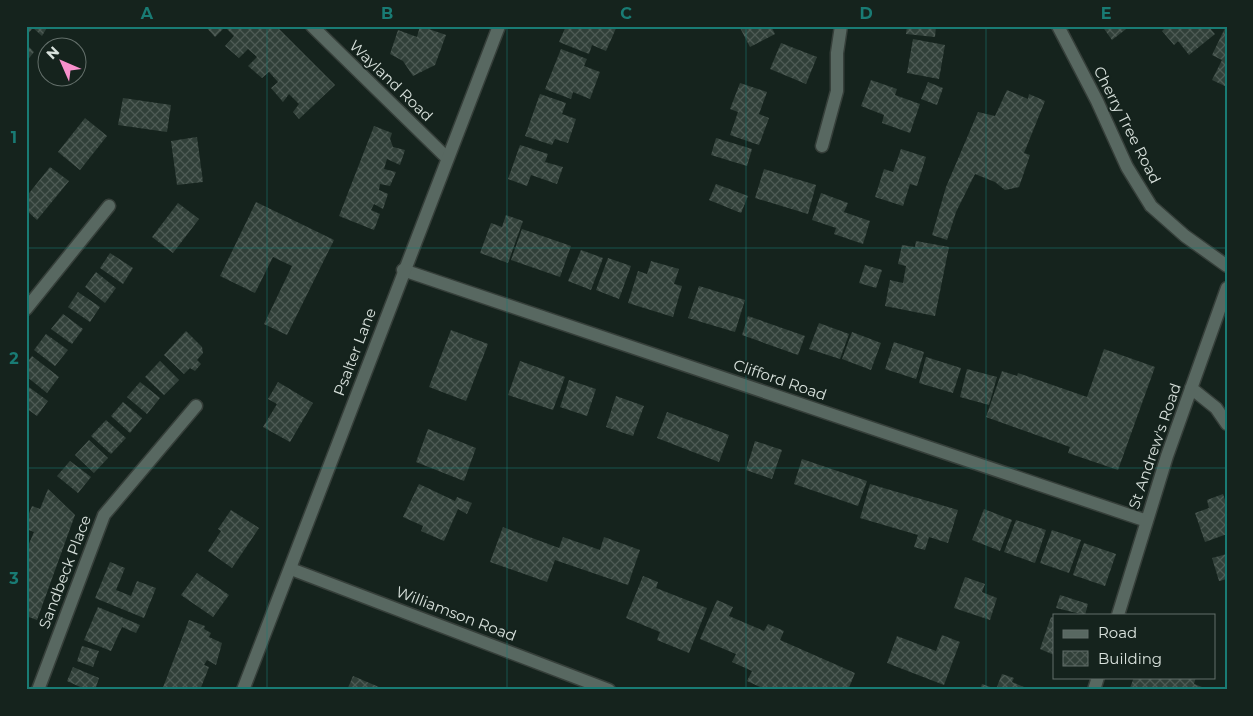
<svg xmlns="http://www.w3.org/2000/svg" width="1253" height="716" font-family="Montserrat,sans-serif">
<style>
.building{fill:url(#building-cross-hatch)}
.lines{fill:none;stroke-linecap:round;stroke-linejoin:round}
.street-casing{stroke:#363f3a;stroke-width:15}
.secondary-casing{stroke:#363f3a;stroke-width:15}
.street{stroke:#586861;stroke-width:12}
.secondary{stroke:#586861;stroke-width:12}
.grid{fill:none;stroke:#197b74;stroke-width:1;stroke-opacity:0.55}
.labels{text-anchor:middle;stroke-width:4;stroke-linejoin:round;paint-order:stroke}
.street-label{font-size:15px;fill:#d9e2dd;stroke:#15231d}
.neatline{fill:none;stroke:#197b74;stroke-width:2}
.grid-label{font-size:16px;text-anchor:middle;font-weight:bold;fill:#197b74}
</style>
<defs>
<pattern id="building-cross-hatch" width="8" height="8" patternUnits="userSpaceOnUse" patternTransform="scale(1.25)"><rect width="8" height="8" fill="#314039"/><path d="M0 0l8 8M0 8l8-8" fill="none" stroke="#4e5b55"/></pattern>
</defs>
<rect width="100%" height="100%" fill="#15231d"/>
<!-- building -->
<path class="building" d="M26,26H48L42,36L33,28L26,36Z
M205,26H276L335,85L299,119L293,112L299,104L289,94L283,102L271,88L278,82L269,72L262,78L248,66L257,57L248,49L239,58L225,46L234,36L225,27L215,37Z
M420,26L446,35L435,65L413,76L403,61L390,54L398,30L417,37Z
M566,26H617L606,51L592,45L589,54L559,42Z
M739,26H771L775,34L750,47Z
M907,26H936L935,37L906,34Z
M1102,26H1130L1112,40Z
M1167,26H1208L1215,34L1189,55L1178,41L1174,45L1162,31Z
M1226,26H1227V87L1212,80L1222,60L1212,55Z
M913,39L945,45L939,79L907,73Z
M781,43L817,57L806,84L770,69Z
M26,44L34,52L26,62Z
M561,49L587,59L584,66L600,72L590,99L573,92L571,99L545,89Z
M871,80L897,89L895,95L920,104L910,133L882,123L884,115L861,106Z
M928,82L943,88L937,105L921,99Z
M740,83L767,92L759,114L769,118L759,145L730,135L738,112L730,109Z
M1007,90L1028,99L1029,94L1045,101L1024,153L1030,155L1019,187L1005,190L995,182L975,174L956,212L947,240L932,235L946,187L978,112L995,116Z
M540,94L566,103L562,114L576,119L568,143L555,139L552,145L525,136Z
M123,98L171,105L167,132L118,125Z
M85,118L107,136L80,170L58,152Z
M374,126L392,133L390,139L393,147L405,150L400,165L387,159L384,169L396,172L390,186L380,184L379,190L388,194L383,209L374,204L371,210L380,214L374,230L339,216Z
M197,137L203,182L177,185L171,141Z
M716,138L752,149L747,166L711,155Z
M520,145L548,154L545,162L563,167L557,184L531,175L527,186L508,179Z
M901,149L926,157L917,186L910,184L903,206L875,197L884,169L893,172Z
M50,167L69,181L37,220L26,210V197Z
M764,169L816,185L808,214L755,198Z
M716,184L748,196L741,213L709,200Z
M821,193L848,203L844,212L870,221L863,244L834,234L836,228L812,220Z
M256,202L334,240L287,335L264,324L292,266L273,257L255,293L220,276Z
M178,203L199,219L173,253L152,237Z
M506,215L523,221L508,263L480,253L491,223L502,227Z
M522,229L571,246L560,277L511,260Z
M916,241L949,247L935,316L885,306L890,280L903,283L906,266L898,264L902,245L915,247Z
M581,250L603,258L591,290L568,281Z
M110,253L133,268L123,284L100,268Z
M608,258L631,266L619,299L596,290Z
M651,261L679,269L674,284L682,286L673,317L628,303L638,271L647,274Z
M865,265L882,270L876,288L859,283Z
M96,272L116,288L105,303L85,287Z
M699,286L745,300L735,332L688,318Z
M78,292L100,307L90,322L68,307Z
M63,314L83,329L72,344L51,329Z
M748,316L805,336L798,355L742,335Z
M819,323L849,334L840,359L809,349Z
M451,330L488,344L466,401L429,387Z
M186,331L202,347L203,353L197,360L201,364L195,371L190,368L184,374L164,355Z
M852,332L881,343L871,370L842,359Z
M46,334L68,350L55,366L34,350Z
M894,342L924,352L916,379L885,369Z
M1104,349L1155,367L1118,470L1068,453L1070,447L986,417L1002,371L1017,376L1018,373L1087,397Z
M32,356L59,377L47,393L26,376V364Z
M926,357L961,368L953,393L919,383Z
M160,361L179,380L164,395L145,377Z
M520,361L565,377L553,410L508,395Z
M967,369L997,377L989,405L960,397Z
M569,380L596,389L587,416L560,407Z
M140,382L160,398L147,414L127,397Z
M278,382L313,403L290,442L263,427L277,404L268,399Z
M26,385L48,401L37,416L26,408Z
M616,396L644,406L633,436L606,427Z
M123,402L142,418L130,433L111,416Z
M667,412L729,435L719,462L657,438Z
M106,420L126,438L111,454L91,436Z
M428,429L476,448L464,481L416,462Z
M89,440L108,458L94,473L75,455Z
M755,441L782,450L772,479L746,470Z
M802,459L867,481L858,506L794,484Z
M70,461L91,477L78,493L57,476Z
M419,484L455,501L457,497L472,503L467,514L458,509L444,541L421,531L423,526L403,517Z
M870,484L958,510L948,543L929,537L925,550L914,547L918,535L860,518Z
M48,489L75,515L37,620L26,616V545L28,546L34,532L26,529V521L32,506L40,509Z
M1223,494L1227,506V534L1205,542L1195,513L1209,508L1207,500Z
M984,509L1012,520L1000,551L972,540Z
M231,510L259,528L232,568L208,551L221,531L218,529Z
M1016,520L1046,530L1035,563L1004,552Z
M503,527L559,548L563,537L600,550L604,537L640,550L628,585L555,560L547,582L490,562Z
M1052,530L1081,540L1069,573L1040,563Z
M1084,543L1116,554L1105,586L1073,575Z
M1227,554V579L1219,581L1212,558Z
M110,562L125,568L116,590L131,596L137,581L156,588L144,618L95,598Z
M197,573L229,595L213,617L181,595Z
M643,576L658,582L656,588L707,608L689,653L657,640L660,632L626,618Z
M965,577L985,584L982,592L997,598L990,620L954,608Z
M1060,595L1088,604L1085,615L1056,608Z
M717,600L733,607L729,616L764,631L768,624L784,631L780,640L855,673L848,690H787L781,687L779,690H767L747,681L752,671L732,662L736,654L700,639Z
M98,607L140,625L136,633L122,627L111,651L84,640Z
M1051,617L1054,618V655L1040,649Z
M189,620L205,626L204,629L211,633L209,637L222,643L216,665L207,660L204,665L209,667L200,690H162Z
M942,635L960,642L944,685L887,663L897,636L936,651Z
M82,646L99,651L93,667L77,661Z
M73,667L99,678L95,690H87L67,681Z
M1002,674L1014,678L1012,682L1031,690H980L982,684L996,689Z
M353,676L386,690H347Z
M1134,677H1196L1194,684L1210,690H1135L1130,688Z"/>
<g class="lines">
<defs>
<path id="street" d="M312,26L447,158
M1058,26L1097,101L1127,167L1151,206L1185,236L1227,266
M822,146L837,91V53L841,26
M403,270L1147,521
M26,309L109,206
M1191,388L1216,408L1227,424
M291,569L609,690
M1118,615L1167,456L1227,288
M38,690L104,515L196,406
M1094,690L1098,677"/>
<path id="secondary" d="M243,690L499,26"/>
</defs>
<!-- street casing -->
<use href="#street" class="street-casing"/>
<!-- secondary casing -->
<use href="#secondary" class="secondary-casing"/>
<!-- street -->
<use href="#street" class="street"/>
<!-- secondary -->
<use href="#secondary" class="secondary"/>
</g>
<!-- grid -->
<path class="grid" d="M267,26V690M507,26V690M746,26V690M986,26V690M26,248H1227M26,468H1227"/>
<g class="labels">
<!-- street labels -->
<g class="street-label">
<text transform="translate(391 81) rotate(44)" y="5">Wayland Road</text>
<text transform="translate(1127 125) rotate(63)" y="5">Cherry Tree Road</text>
<text transform="translate(355 352) rotate(-69)" y="5">Psalter Lane</text>
<text transform="translate(780 380) rotate(19)" y="5">Clifford Road</text>
<text transform="translate(1155 446) rotate(-71)" y="5">St Andrew's Road</text>
<text transform="translate(65 572) rotate(-69)" y="5">Sandbeck Place</text>
<text transform="translate(456 614) rotate(21)" y="5">Williamson Road</text>
</g>
</g>
<!-- border -->
<rect width="1253" height="716" fill="none" stroke="#15231d" stroke-width="55"/>
<!-- legend -->
<rect x="1053" y="614" width="162" height="65" fill="#15231d" stroke="#636f6a"/>
<rect x="1063" y="630" width="25" height="8" fill="#586861" stroke="#636f6a"/>
<text x="1098" y="638" font-size="15" fill="#d9e2dd">Road</text>
<rect x="1063" y="651" width="25" height="15" fill="url(#building-cross-hatch)" stroke="#636f6a"/>
<text x="1098" y="664" font-size="15" fill="#d9e2dd">Building</text>
<!-- north arrow -->
<g transform="translate(62 62) rotate(315)"><circle r="24" fill="#15231d" stroke="#636f6a"/>
<path d="M0-4L9 19L0 12L-9 19Z" fill="#f890cc"/>
<text y="-8" font-size="14" font-weight="bold" text-anchor="middle" fill="#d9e2dd">N</text>
</g>
<rect x="28" y="28" width="1198" height="660" class="neatline"/>
<g class="grid-label">
<text x="147" y="19">A</text>
<text x="387" y="19">B</text>
<text x="626" y="19">C</text>
<text x="866" y="19">D</text>
<text x="1106" y="19">E</text>
<text x="14" y="143">1</text>
<text x="14" y="364">2</text>
<text x="14" y="584">3</text>
</g>
</svg>
